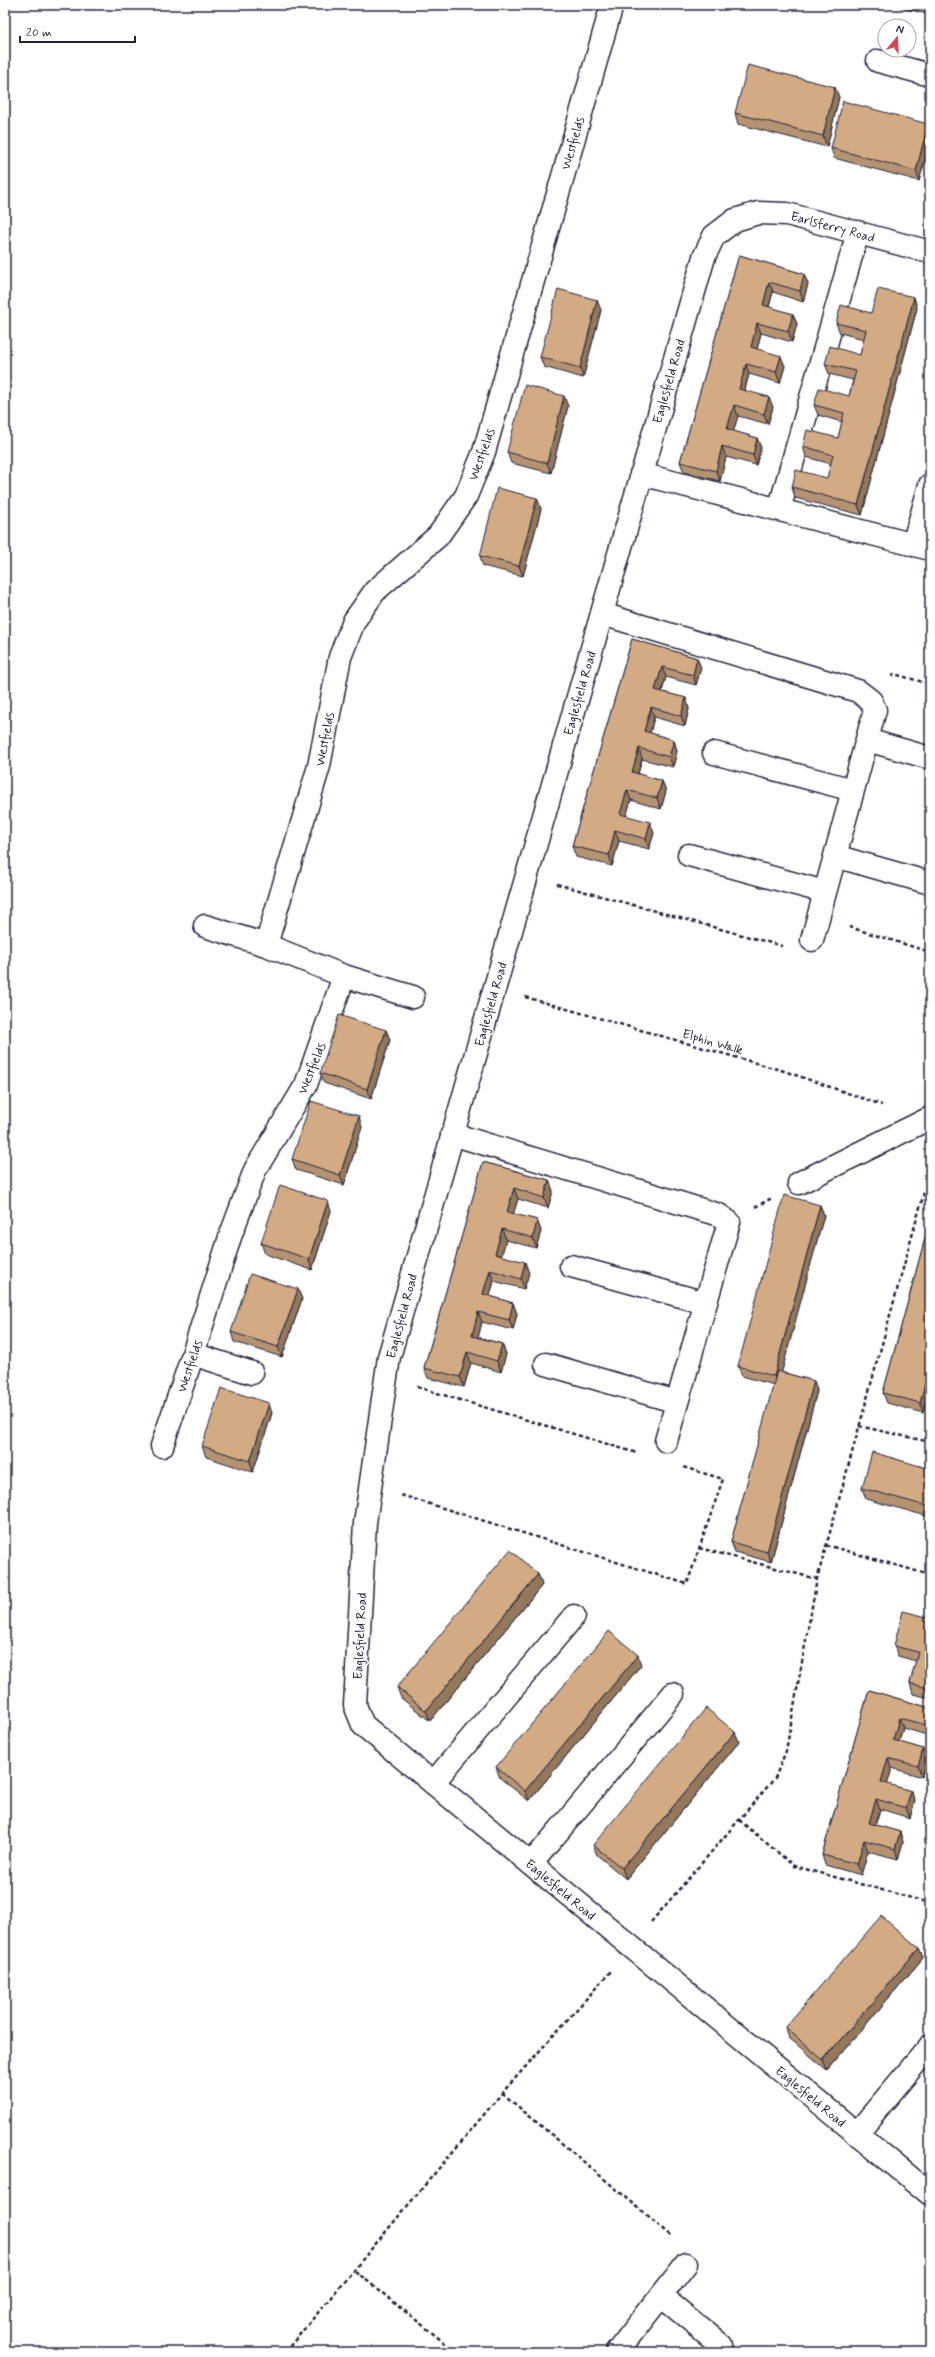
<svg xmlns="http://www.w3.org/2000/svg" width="935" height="2357" font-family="Mynerve,sans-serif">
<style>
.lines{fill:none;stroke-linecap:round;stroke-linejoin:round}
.lane-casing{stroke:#22223b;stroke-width:25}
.street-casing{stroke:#22223b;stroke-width:25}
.path{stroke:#22223b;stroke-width:2.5;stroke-dasharray:4 3;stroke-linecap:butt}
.lane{stroke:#fff;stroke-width:22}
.street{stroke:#fff;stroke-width:22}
.wall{fill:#b59372;stroke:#22223b}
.shaded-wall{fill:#93785c;stroke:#22223b}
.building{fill:#d2ab84;stroke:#22223b}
.labels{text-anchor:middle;stroke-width:3;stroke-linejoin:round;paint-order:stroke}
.street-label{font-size:13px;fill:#22223b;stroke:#fff}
</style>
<rect width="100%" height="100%" fill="#fff"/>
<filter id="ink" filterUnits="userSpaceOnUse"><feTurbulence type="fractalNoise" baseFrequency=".025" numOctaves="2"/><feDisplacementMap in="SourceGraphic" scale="8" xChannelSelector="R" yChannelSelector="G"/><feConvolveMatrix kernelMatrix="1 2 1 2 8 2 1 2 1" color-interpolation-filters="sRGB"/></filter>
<g filter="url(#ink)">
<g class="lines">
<defs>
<path id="lane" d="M641,474L930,549
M779,510L858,232
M913,545L930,485
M602,614L858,691L871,701L875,710L812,940
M867,740L930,758
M714,753L853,790
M689,855L825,892
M835,856L930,883
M452,1134L719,1215L729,1222L666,1441
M799,1183L930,1118
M571,1266L706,1303
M546,1364L677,1402
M433,1783L574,1616
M531,1864L673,1694
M856,2134L930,2046"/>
<path id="street" d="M878,61L930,75
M930,252L787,214L758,213L735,220L714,236L704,257L389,1357L365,1523L355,1705L363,1725L930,2194
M205,926L266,945
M344,976L413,997
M193,1354L252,1373
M162,1446L193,1354L230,1237L255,1170L306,1085L344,976L266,945L319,766L340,657L354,621L375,591L438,536L466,496L484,452L612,5
M661,2296L721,2345
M617,2352L686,2264"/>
</defs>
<!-- lane casing -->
<use href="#lane" class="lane-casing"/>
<!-- street casing -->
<use href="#street" class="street-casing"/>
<!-- path -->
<path class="path" d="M891,676L894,674L930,684
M557,884L782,946
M849,927L930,952
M525,997L784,1071L882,1105
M755,1207L772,1198
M417,1387L637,1453
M859,1426L930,1442
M401,1495L687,1584L723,1479L683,1467
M826,1545L930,1575
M699,1548L817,1579
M739,1820L794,1866L930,1903
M651,1922L775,1778L786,1751L817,1579L930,1171
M502,2093L672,2236
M355,2271L456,2352
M285,2352L502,2093L611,1971"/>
<!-- lane -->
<use href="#lane" class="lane"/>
<!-- street -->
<use href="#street" class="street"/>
</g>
<!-- wall -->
<path class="wall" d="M894,5H929L927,14L895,6Z
M839,97L827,147L738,124L735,113Z
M930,129V143L919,181L834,158L831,148Z
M930,161V183L927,174Z
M739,255L804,274L808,284L803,302L773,292L769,307L793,314L797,324L792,342L761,333L757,349L785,366L780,383L749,374L745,390L773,407L768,424L738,416L733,431L757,438L761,448L756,465L726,457L720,481L684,472L680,462Z
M914,297L917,308L862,515L795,498L792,487L827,478L831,464L806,457L803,446L838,438L842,422L818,415L814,405L849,396L853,380L829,374L825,364L860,355L864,339L840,333L836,323L871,313Z
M601,310L583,378L544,367L540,357Z
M568,406L551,473L511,463L507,452Z
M537,498L541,509L523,576L483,566L480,556Z
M632,639L697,658L701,668L696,685L666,677L662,692L686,698L689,709L685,726L654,717L650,733L674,740L677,751L673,767L642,759L638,774L662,781L666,791L661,809L631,800L626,816L654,833L649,849L619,841L612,866L576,857L572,846Z
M386,1030L390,1040L371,1099L324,1083L320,1073Z
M362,1127L344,1185L296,1170L292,1159Z
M483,1162L549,1180L553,1191L548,1208L518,1199L513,1214L537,1220L541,1231L536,1248L506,1240L501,1256L529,1273L524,1289L494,1281L490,1296L513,1303L517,1314L513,1330L482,1322L478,1337L502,1344L506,1354L501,1372L471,1363L464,1387L428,1378L424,1368Z
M820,1205L824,1215L781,1372L814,1381L817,1391L771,1562L735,1552L731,1542L774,1385L742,1376L738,1366Z
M331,1211L312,1270L265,1254L261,1243Z
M930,1220V1388L923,1413L887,1403L883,1393Z
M302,1299L282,1357L234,1342L231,1332Z
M272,1413L253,1472L206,1457L202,1446Z
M930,1469V1517L866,1499L862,1488Z
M538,1574L542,1585L430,1721L401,1698L397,1687Z
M930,1618V1698L913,1694L910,1683L916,1661L898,1656L894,1646Z
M641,1665L529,1801L500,1778L496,1767Z
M869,1690L930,1708V1736L903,1728L899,1742L923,1749L927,1759L922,1777L892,1768L887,1784L911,1791L915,1801L910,1818L880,1809L875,1825L900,1832L903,1842L898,1859L868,1851L861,1875L825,1865L822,1855Z
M735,1732L739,1742L626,1879L597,1855L593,1845Z
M919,1948L923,1958L827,2070L789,2038L785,2027Z"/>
<!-- shaded-wall -->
<path class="shaded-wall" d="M923,5H929L927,14Z
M835,87L839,97L827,147L823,136Z
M928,124L930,129V143L919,181L916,171Z
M804,274L808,284L803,302L800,291Z
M769,282L773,292L766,316L763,305Z
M914,297L917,308L862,515L858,505Z
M597,300L601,310L583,378L580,368Z
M793,314L797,324L792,342L788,331Z
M757,323L761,333L755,358L751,347Z
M781,356L785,366L780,383L776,372Z
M746,364L749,374L742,399L739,389Z
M564,396L568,406L551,473L547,463Z
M769,397L773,407L768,424L764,414Z
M734,405L738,416L731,440L727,429Z
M757,438L761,448L756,465L753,455Z
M722,446L726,457L720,481L716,471Z
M537,498L541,509L523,576L519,566Z
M697,658L701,668L696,685L693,675Z
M662,667L666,677L659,700L655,690Z
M686,698L689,709L685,726L681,716Z
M651,707L654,717L648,742L644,731Z
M674,740L677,751L673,767L669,757Z
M639,748L642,759L635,783L632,772Z
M662,781L666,791L661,809L657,798Z
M627,790L631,800L624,824L620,814Z
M650,822L654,833L649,849L646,839Z
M615,830L619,841L612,866L609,855Z
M386,1030L390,1040L371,1099L367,1089Z
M359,1116L362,1127L344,1185L340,1175Z
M549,1180L553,1191L548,1208L544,1198Z
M514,1188L518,1199L511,1222L507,1212Z
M328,1201L331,1211L312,1270L309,1259Z
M820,1205L824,1215L778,1386L774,1376Z
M537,1220L541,1231L536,1248L533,1238Z
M502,1229L506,1240L499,1264L495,1254Z
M525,1262L529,1273L524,1289L521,1279Z
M490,1270L494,1281L487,1305L483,1294Z
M298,1289L302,1299L282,1357L278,1347Z
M513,1303L517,1314L513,1330L509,1320Z
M478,1312L482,1322L476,1346L472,1336Z
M502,1344L506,1354L501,1372L497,1361Z
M467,1352L471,1363L464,1387L460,1377Z
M930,1364V1388L923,1413L920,1403Z
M814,1381L817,1391L771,1562L767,1552Z
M269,1403L272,1413L253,1472L250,1461Z
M538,1574L542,1585L430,1721L426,1711Z
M638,1655L641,1665L529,1801L525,1791Z
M930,1676V1697L927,1688Z
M899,1718L903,1728L896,1751L893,1740Z
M735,1732L739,1742L626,1879L622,1868Z
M923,1749L927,1759L922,1777L918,1766Z
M888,1758L892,1768L885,1793L881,1782Z
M911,1791L915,1801L910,1818L906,1808Z
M876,1799L880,1809L873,1834L869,1823Z
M900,1832L903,1842L898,1859L895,1849Z
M864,1840L868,1851L861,1875L857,1864Z
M919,1948L923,1958L827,2070L823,2060Z"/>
<!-- building -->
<path class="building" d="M748,65L835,87L823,136L735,113Z
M843,101L928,124L916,171L831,148Z
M930,161V175L927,174Z
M739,255L804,274L800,291L769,282L763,305L793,314L788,331L757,323L751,347L781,356L776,372L746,364L739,389L769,397L764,414L734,405L727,429L757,438L753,455L722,446L716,471L680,462Z
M558,289L597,300L580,368L540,357Z
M878,289L914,297L858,505L792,487L796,470L827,478L833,455L803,446L807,430L838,438L844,413L814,405L819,388L849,396L856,371L825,364L830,346L860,355L866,330L836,323L841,305L871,313Z
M525,385L564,396L547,463L507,452Z
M497,488L537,498L519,566L480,556Z
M632,639L697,658L693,675L662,667L655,690L686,698L681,716L651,707L644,731L674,740L669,757L639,748L632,772L662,781L657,798L627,790L620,814L650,822L646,839L615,830L609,855L572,846Z
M339,1015L386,1030L367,1089L320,1073Z
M311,1101L359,1116L340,1175L292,1159Z
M483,1162L549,1180L544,1198L514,1188L507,1212L537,1220L533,1238L502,1229L495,1254L525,1262L521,1279L490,1270L483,1294L513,1303L509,1320L478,1312L472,1336L502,1344L497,1361L467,1352L460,1377L424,1368Z
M280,1185L328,1201L309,1259L261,1243Z
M784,1195L820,1205L774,1376L738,1366Z
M930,1220V1364L920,1403L883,1393Z
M250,1274L298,1289L278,1347L231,1332Z
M777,1371L814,1381L767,1552L731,1542Z
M221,1388L269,1403L250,1461L202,1446Z
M872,1452L930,1469V1507L862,1488Z
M510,1550L538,1574L426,1711L397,1687Z
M903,1611L930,1618V1676L927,1688L910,1683L918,1652L894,1646Z
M609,1631L638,1655L525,1791L496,1767Z
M869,1690L930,1708V1726L899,1718L893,1740L923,1749L918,1766L888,1758L881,1782L911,1791L906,1808L876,1799L869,1823L900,1832L895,1849L864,1840L857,1864L822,1855Z
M706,1708L735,1732L622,1868L593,1845Z
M881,1916L919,1948L823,2060L785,2027Z"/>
</g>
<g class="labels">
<!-- street labels -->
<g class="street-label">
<text transform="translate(572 143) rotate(-74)" y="5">Westfields</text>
<text transform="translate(833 226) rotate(15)" y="5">Earlsferry Road</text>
<text transform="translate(668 381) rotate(-74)" y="5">Eaglesfield Road</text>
<text transform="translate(481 454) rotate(-70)" y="5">Westfields</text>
<text transform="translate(579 693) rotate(-74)" y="5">Eaglesfield Road</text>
<text transform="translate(324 739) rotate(-79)" y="5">Westfields</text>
<text transform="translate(490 1004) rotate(-74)" y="5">Eaglesfield Road</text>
<text transform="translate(713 1041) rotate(16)" y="5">Elphin Walk</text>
<text transform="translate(311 1068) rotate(-68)" y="5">Westfields</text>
<text transform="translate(401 1316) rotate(-75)" y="5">Eaglesfield Road</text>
<text transform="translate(189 1366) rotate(-71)" y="5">Westfields</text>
<text transform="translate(359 1636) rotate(-87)" y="5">Eaglesfield Road</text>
<text transform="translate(561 1889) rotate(40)" y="5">Eaglesfield Road</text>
<text transform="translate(811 2096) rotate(40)" y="5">Eaglesfield Road</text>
</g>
</g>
<!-- margin -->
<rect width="935" height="2357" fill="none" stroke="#fff" stroke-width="20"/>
<rect x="10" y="10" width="915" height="2337" fill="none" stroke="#22223b" stroke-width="1.5" filter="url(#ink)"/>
<!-- north arrow -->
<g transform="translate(897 38) rotate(19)"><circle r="19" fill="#ffffff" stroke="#a7a7b1"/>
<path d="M0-3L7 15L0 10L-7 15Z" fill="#d1495b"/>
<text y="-6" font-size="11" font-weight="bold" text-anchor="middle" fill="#22223b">N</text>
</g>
<!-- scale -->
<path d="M20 36v6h115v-6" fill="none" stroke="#22223b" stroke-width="2"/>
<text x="26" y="36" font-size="12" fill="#22223b" stroke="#ffffff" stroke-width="3" paint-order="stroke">20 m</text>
</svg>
